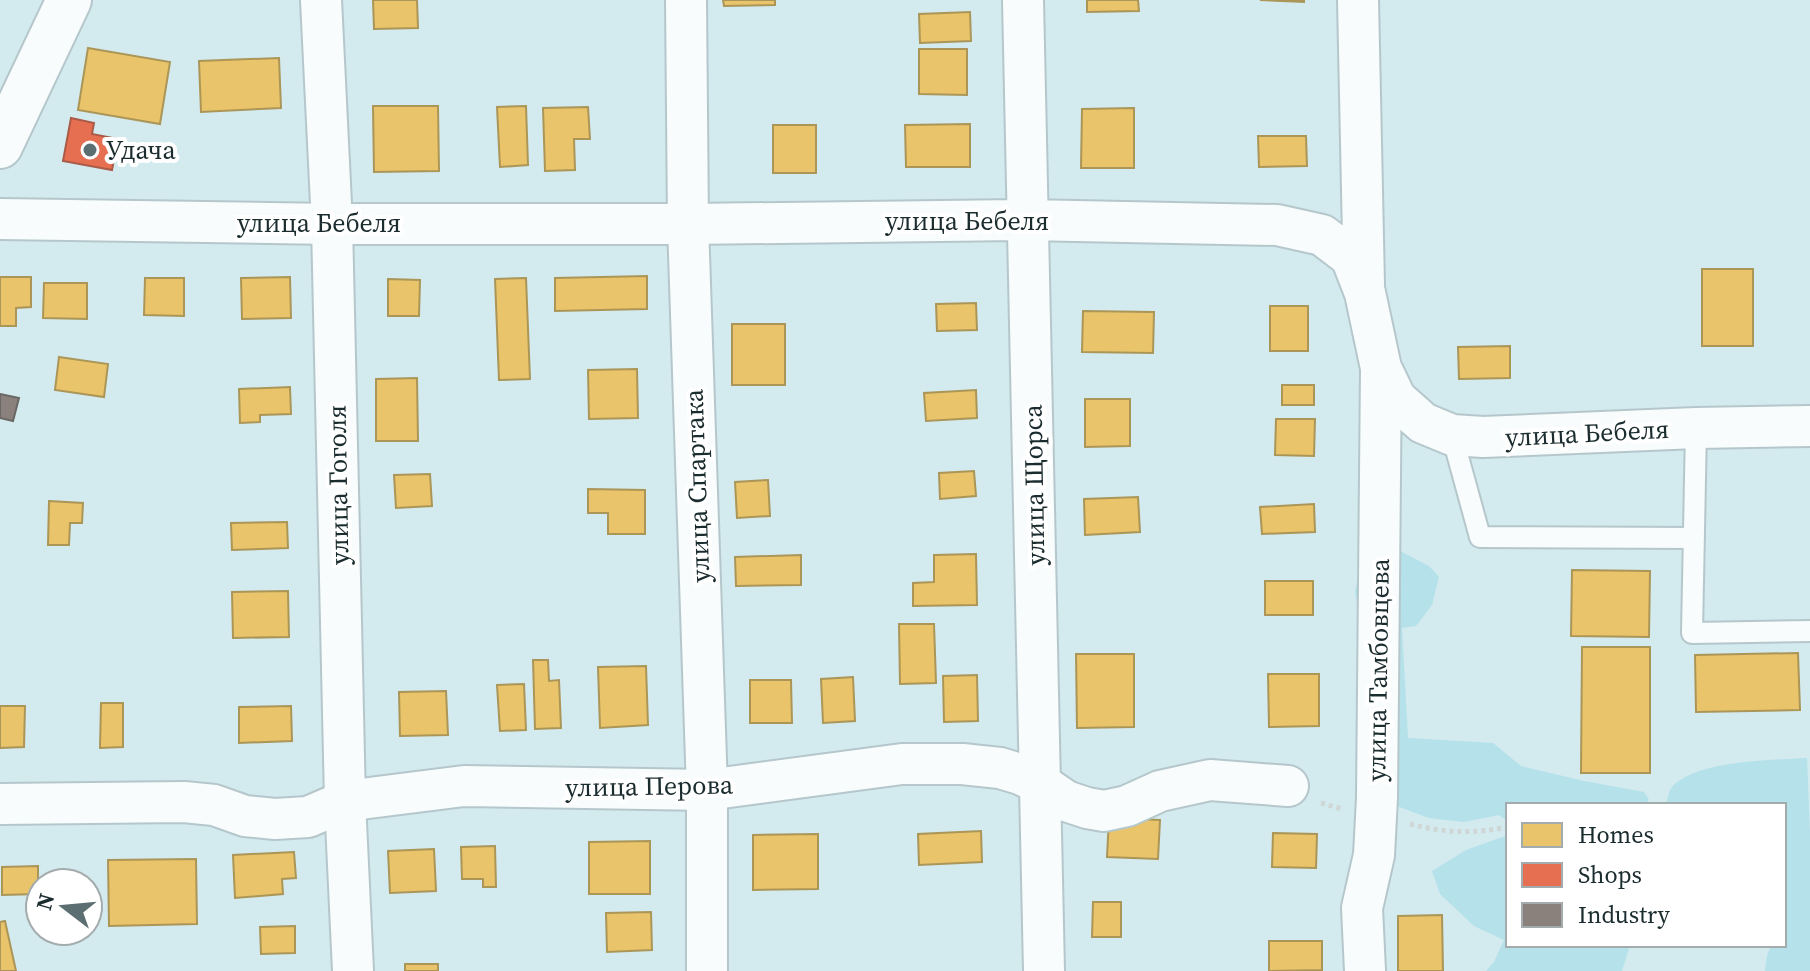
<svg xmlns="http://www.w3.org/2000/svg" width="1810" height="971" font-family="'Source Serif 4',serif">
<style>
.green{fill:#b4e1ea}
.homes{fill:#e9c46a;stroke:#ab9658;stroke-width:2}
.shops{fill:#e76f51;stroke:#aa5b47;stroke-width:2}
.industry{fill:#8a817c;stroke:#696865;stroke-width:2}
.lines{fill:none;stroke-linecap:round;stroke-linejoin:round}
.service-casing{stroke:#b5c7cb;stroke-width:24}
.minor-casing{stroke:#b5c7cb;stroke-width:44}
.primary-casing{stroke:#b5c7cb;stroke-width:48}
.path{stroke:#cfd6d6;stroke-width:5;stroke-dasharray:4 4;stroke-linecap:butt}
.service{stroke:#f8fcfd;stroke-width:20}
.minor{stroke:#f8fcfd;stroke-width:40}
.primary{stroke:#f8fcfd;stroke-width:44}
.poi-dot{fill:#5b6e72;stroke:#fff;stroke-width:3}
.labels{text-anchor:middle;stroke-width:8;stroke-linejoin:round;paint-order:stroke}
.poi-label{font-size:26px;fill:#1b2c2f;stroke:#fff;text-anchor:start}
.street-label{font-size:26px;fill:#1b2c2f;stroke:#fff}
</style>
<rect width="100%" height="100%" fill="#d3eaef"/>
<!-- green -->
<path class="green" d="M1396,549L1429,566L1439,577L1432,605L1416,626L1402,628L1408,738L1493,743L1521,766L1584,781L1644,792L1649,800L1645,805H1508V821L1499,815L1464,822L1429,818L1394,805L1355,592L1361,562Z
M1807,758L1810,834V971H1765L1767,956L1771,945H1784V805H1666C1668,799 1668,792 1672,787C1696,760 1773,760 1807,758Z
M1508,835V945H1630L1622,971H1486L1494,962L1504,940L1474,926L1440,894L1432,871L1466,850Z"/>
<!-- homes -->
<path class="homes" d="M373,0H417L418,28L374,29Z
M723,0H775V5L724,6Z
M1087,0H1138L1139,11L1087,12Z
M1260,0H1304V2Z
M970,12L971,41L920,43L919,14Z
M88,48L170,62L160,124L78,110Z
M919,49H967V95L919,94Z
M279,58L281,108L201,112L199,61Z
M373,106H438L439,171L374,172Z
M526,106L528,165L500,167L497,107Z
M588,107L590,139H574L575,170L545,171L543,108Z
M1134,108V168H1081L1082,109Z
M970,124V167H906L905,125Z
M773,125H816V173H773Z
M1258,136H1306L1307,166L1259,167Z
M1702,269H1753V346H1702Z
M647,276V309L555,311V278Z
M0,277H31V307L16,308V326H0Z
M290,277L291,318L242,319L241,278Z
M145,278H184V316L144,315Z
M526,278L530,379L499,380L495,279Z
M388,279L420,280L419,316H388Z
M44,283H87V319L43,318Z
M976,303L977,330L937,331L936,304Z
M1270,306H1308V351H1270Z
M1083,311L1154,312L1153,353L1082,352Z
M732,324H785V385H732Z
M1510,346V378L1459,379L1458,347Z
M59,357L108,364L104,397L55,390Z
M637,369L638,418L589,419L588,370Z
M417,378L418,441H376V379Z
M1282,385H1314V405H1282Z
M290,387L291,414L260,415V422L240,423L239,389Z
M976,390L977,418L926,421L924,393Z
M1085,399H1130V446L1085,447Z
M1276,419H1315L1314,456L1275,455Z
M974,471L976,496L940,499L939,473Z
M430,474L432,506L396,508L394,475Z
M768,480L770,516L737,518L735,482Z
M588,489L645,490V534H608V513H588Z
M1138,497L1140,532L1085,535L1084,499Z
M49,501L83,503L82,523H70L69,545H48Z
M1314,504L1315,532L1262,534L1260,507Z
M287,522L288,548L232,550L231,523Z
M976,554L977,605L913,606V583L934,582V555Z
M801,555V585L736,586L735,557Z
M1572,570L1650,571L1649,637L1571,636Z
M1265,581H1313V615H1265Z
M288,591L289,637L233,638L232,592Z
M899,624H934L936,683L900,684Z
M1582,647H1650V773H1581Z
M1798,653L1800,710L1696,712L1695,655Z
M1076,654H1134V727L1077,728Z
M533,660H548L549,681L559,680L561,728L535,729Z
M646,666L648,725L600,728L598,667Z
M1268,674H1319V726L1269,727Z
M977,675L978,721L944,722L943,676Z
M853,677L855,721L823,723L821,679Z
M750,680H791L792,723H750Z
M524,684L526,730L500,731L497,685Z
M446,691L448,735L400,736L399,692Z
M101,703H123V747L100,748Z
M0,706H25L24,747L0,748Z
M291,706L292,741L239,743V707Z
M1109,818L1160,820L1158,859L1107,857Z
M981,831L982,862L919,865L918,834Z
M1273,833L1317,834L1316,868L1272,867Z
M818,834V889L753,890V835Z
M650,841V894H589V842Z
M495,846L496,887H483V879H462L461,847Z
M434,849L436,891L390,893L388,851Z
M294,852L296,878L282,879L283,894L235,898L233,855Z
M196,859L197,924L109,926L108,860Z
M38,866V894L2,895V867Z
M1093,902H1121V937H1092Z
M651,912L652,950L607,952L606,913Z
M1442,915L1443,971H1398V916Z
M5,921L16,971H0V922Z
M295,926V953L261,954L260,927Z
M1269,941H1322V970L1269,971Z
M405,964H438V971H405Z"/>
<!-- shops -->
<path class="shops" d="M71,118L94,123L92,134L118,139L112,170L63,161Z"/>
<!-- industry -->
<path class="industry" d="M0,394L19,398L13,421L0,418Z"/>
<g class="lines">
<defs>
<path id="service" d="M1696,428L1692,633L1810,631
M1452,435L1480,537L1694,538"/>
<path id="minor" d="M321,0L332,224L345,801L353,971
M686,0L688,224L707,790V971
M1023,0L1044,971
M1358,0L1364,285
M0,219L332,224H688L1027,220L1277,225L1322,235L1351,257L1365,293L1381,368L1396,399L1423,423L1452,435L1483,437L1696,428L1810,426
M0,804L184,802L214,805L245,816L275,819L308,817L345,801L464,786L707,790L902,764H962L1000,768L1020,774L1041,784L1066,801L1087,808L1104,811L1127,806L1160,791L1210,780L1288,786
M1365,971L1362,908L1374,855L1377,798L1381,368"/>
<path id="primary" d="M0,146L69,0"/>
</defs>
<!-- service casing -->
<use href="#service" class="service-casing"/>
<!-- minor casing -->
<use href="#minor" class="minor-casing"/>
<!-- primary casing -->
<use href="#primary" class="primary-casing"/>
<!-- path -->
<path class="path" d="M1321,803L1342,809
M1410,824C1446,833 1472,834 1508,827"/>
<!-- service -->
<use href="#service" class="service"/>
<!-- minor -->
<use href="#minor" class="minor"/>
<!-- primary -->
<use href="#primary" class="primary"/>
</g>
<!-- markers -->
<circle class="poi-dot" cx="90" cy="150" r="8"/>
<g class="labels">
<!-- poi labels -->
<g class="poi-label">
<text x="106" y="159">Удача</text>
</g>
<!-- street labels -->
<g class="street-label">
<text x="967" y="230">улица Бебеля</text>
<text x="319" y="232">улица Бебеля</text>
<text transform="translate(1587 433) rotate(-3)" y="9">улица Бебеля</text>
<text transform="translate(338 485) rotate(-91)" y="9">улица Гоголя</text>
<text transform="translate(1034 485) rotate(-91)" y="9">улица Щорса</text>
<text transform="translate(697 486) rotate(-92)" y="9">улица Спартака</text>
<text transform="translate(1378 670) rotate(-89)" y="9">улица Тамбовцева</text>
<text transform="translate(649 786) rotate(-1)" y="9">улица Перова</text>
</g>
</g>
<!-- legend -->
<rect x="1506" y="803" width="280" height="144" fill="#ffffff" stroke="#a4abac" stroke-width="2"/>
<rect x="1522" y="823" width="40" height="24" fill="#e9c46a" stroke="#a4abac" stroke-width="2"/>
<text x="1578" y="843" font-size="24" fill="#1b2c2f">Homes</text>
<rect x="1522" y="863" width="40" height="24" fill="#e76f51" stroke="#a4abac" stroke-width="2"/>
<text x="1578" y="883" font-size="24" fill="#1b2c2f">Shops</text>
<rect x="1522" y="903" width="40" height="24" fill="#8a817c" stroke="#a4abac" stroke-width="2"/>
<text x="1578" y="923" font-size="24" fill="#1b2c2f">Industry</text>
<!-- north arrow -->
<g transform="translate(64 907) rotate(286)"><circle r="38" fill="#ffffff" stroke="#a4abac" stroke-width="2"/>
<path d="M0-6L14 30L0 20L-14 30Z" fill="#5b6e72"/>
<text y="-12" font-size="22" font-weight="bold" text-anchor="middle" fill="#1b2c2f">N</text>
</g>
</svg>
